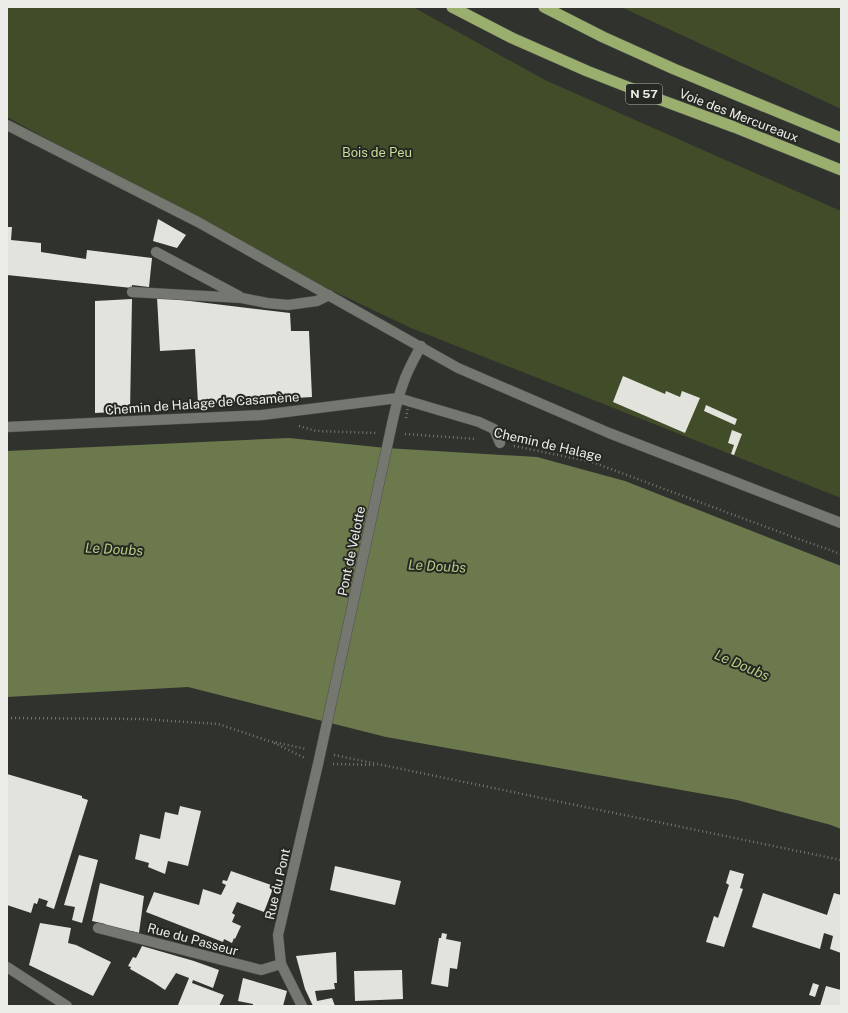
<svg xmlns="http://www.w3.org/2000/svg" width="848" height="1013" font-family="'Public Sans',sans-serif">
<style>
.green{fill:#414c28}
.water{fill:#6b794c}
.building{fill:#e1e3dc}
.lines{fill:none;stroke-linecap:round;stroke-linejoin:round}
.service-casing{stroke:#4f514c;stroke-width:11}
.minor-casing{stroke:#4f514c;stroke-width:11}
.secondary-casing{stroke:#4f514c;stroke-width:11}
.trunk-casing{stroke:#4f514c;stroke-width:12}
.path{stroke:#767773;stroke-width:2.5;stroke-dasharray:1 3;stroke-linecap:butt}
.service{stroke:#757771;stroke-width:10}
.minor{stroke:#757771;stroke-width:10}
.secondary{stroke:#757771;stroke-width:10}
.trunk{stroke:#9aaf6d;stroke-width:11}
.minor-bridge-casing{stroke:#4f514c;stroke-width:11;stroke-linecap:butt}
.path-bridge{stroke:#767773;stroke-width:2.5;stroke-dasharray:1 3;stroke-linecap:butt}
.minor-bridge{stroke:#757771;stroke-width:10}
.labels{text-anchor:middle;stroke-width:4;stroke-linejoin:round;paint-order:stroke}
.shield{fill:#262823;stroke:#b1b2ae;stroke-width:1}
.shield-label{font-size:12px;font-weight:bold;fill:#ecede9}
.street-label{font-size:13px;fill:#ecede9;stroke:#262823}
.park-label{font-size:13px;fill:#c5dd95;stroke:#262823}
.water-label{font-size:14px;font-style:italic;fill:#b3ca83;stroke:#262823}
</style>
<rect width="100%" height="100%" fill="#30322d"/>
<!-- green -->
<path class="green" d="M7,7H413L545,80L841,211V498L411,328L270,261L7,117Z
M621,7H841V109Z"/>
<!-- water -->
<path class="water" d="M289,438L386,448L537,457L625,481L841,566V829L831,825L737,800L386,737L188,687L7,697V451Z"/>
<!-- building -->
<path class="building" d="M158,219L186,235L177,248L153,241Z
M7,227H12L11,240L41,243V252L86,259L87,250L152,258L149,287L132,285V288L7,275Z
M157,297L290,313L291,331H309L312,397L198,404L195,349L160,351Z
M132,299L130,411L95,413V301Z
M623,376L665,394L666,391L680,397L682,391L700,398L685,433L613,402Z
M706,405L737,419L735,425L704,411Z
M732,430L742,434L734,455L731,454L734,445L728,443Z
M7,774L82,796V798L88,800L54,909L46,906L48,901L39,898L37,904L34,903L31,913L7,905Z
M180,806L201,811L188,866L168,861L165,874L148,867L149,863L135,859L140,834L160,839L165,812L178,815Z
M79,855L98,860L82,923L72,920L75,907L64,905Z
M335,866L401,881L395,905L330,890Z
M730,870L744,874L740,888L743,889L724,947L706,942L714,916L718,918L729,885L726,883Z
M231,871L274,886L264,912L237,902L232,913L235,915L232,922L241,926L235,939L234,938L232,943L224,939L223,942L146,912L154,892L199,905L203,889L221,895L226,885L222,883L223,880L227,881Z
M100,883L144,896L139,933L131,931L130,934L104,927L105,924L92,921Z
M763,893L827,915L834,893L841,895V953L830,949L833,936L824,933L820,949L752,927Z
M40,923L71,928L68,943L76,945L111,962L93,996L29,965Z
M442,933L447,934L446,939L461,942L457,969L450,968L448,987L431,984L439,938H441Z
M142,946L194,961L219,970L213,988L193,980L192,983L224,995L219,1006H181L178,1005L189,978L176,973L165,990L153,982L130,969L131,967L128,966L133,957L136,958Z
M336,952L337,983H334L335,989L315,991L317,1001L332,998L335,1006H313L305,989L296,956Z
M402,970L403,999L355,1001L354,971Z
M243,978L287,991L283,1006H253V1004L238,1001Z
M813,983L819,985L815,997L809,995Z
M826,986L841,990V1006H820Z"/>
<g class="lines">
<defs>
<path id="service" d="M156,252L239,296
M132,292L242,298L267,303L288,305L317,301L329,295"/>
<path id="minor" d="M392,424C395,410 398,397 403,384C407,371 414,359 421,346
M7,427L262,415L398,398L479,422L494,429L500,443
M98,928L261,970L281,964
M7,967L67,1006
M302,1006L281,964L278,935L318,764"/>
<path id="secondary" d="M7,125L198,222L458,368L609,433L841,523"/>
<path id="trunk" d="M452,7L512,38L587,71L661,100L734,127L841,170
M544,7L603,37L674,69L841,138"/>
</defs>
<!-- service casing -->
<use href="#service" class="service-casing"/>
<!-- minor casing -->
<use href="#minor" class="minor-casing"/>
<!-- secondary casing -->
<use href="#secondary" class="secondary-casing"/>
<!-- trunk casing -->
<use href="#trunk" class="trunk-casing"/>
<!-- path -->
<path class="path" d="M299,426L316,431L376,433
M405,434L477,439
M514,446L592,462L793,537L841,554
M7,718L142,719L218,724L269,741L306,749
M274,743L305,758
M334,755L841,860
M333,764L376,765"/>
<!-- service -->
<use href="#service" class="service"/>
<!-- minor -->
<use href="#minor" class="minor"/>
<!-- secondary -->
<use href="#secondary" class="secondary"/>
<!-- trunk -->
<use href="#trunk" class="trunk"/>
<defs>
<path id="minor-bridge" d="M318,764L392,424"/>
</defs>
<!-- minor-bridge casing -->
<use href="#minor-bridge" class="minor-bridge-casing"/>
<!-- path-bridge -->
<path class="path-bridge" d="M406,418L409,401"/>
<!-- minor-bridge -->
<use href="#minor-bridge" class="minor-bridge"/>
</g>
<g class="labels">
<!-- shield labels -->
<rect class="shield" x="626" y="84" width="36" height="20" rx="3"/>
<g class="shield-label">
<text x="644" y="98">N 57</text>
</g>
<!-- street labels -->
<g class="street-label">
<text transform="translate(739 115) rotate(21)" y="5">Voie des Mercureaux</text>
<text transform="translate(202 403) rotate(-4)" y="5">Chemin de Halage de Casamène</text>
<text transform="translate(548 444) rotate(13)" y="5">Chemin de Halage</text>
<text transform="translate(351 551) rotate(-78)" y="5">Pont de Velotte</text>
<text transform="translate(277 884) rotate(-77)" y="5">Rue du Pont</text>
<text transform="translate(193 939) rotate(15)" y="5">Rue du Passeur</text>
</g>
<!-- park labels -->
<g class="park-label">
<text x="377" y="157">Bois de Peu</text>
</g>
<!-- water labels -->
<g class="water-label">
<text transform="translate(114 549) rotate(3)" y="5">Le Doubs</text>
<text transform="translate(437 566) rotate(3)" y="5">Le Doubs</text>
<text transform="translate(742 665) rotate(23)" y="5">Le Doubs</text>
</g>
</g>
<!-- border -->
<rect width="848" height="1013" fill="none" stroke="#ecede9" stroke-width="16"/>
</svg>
